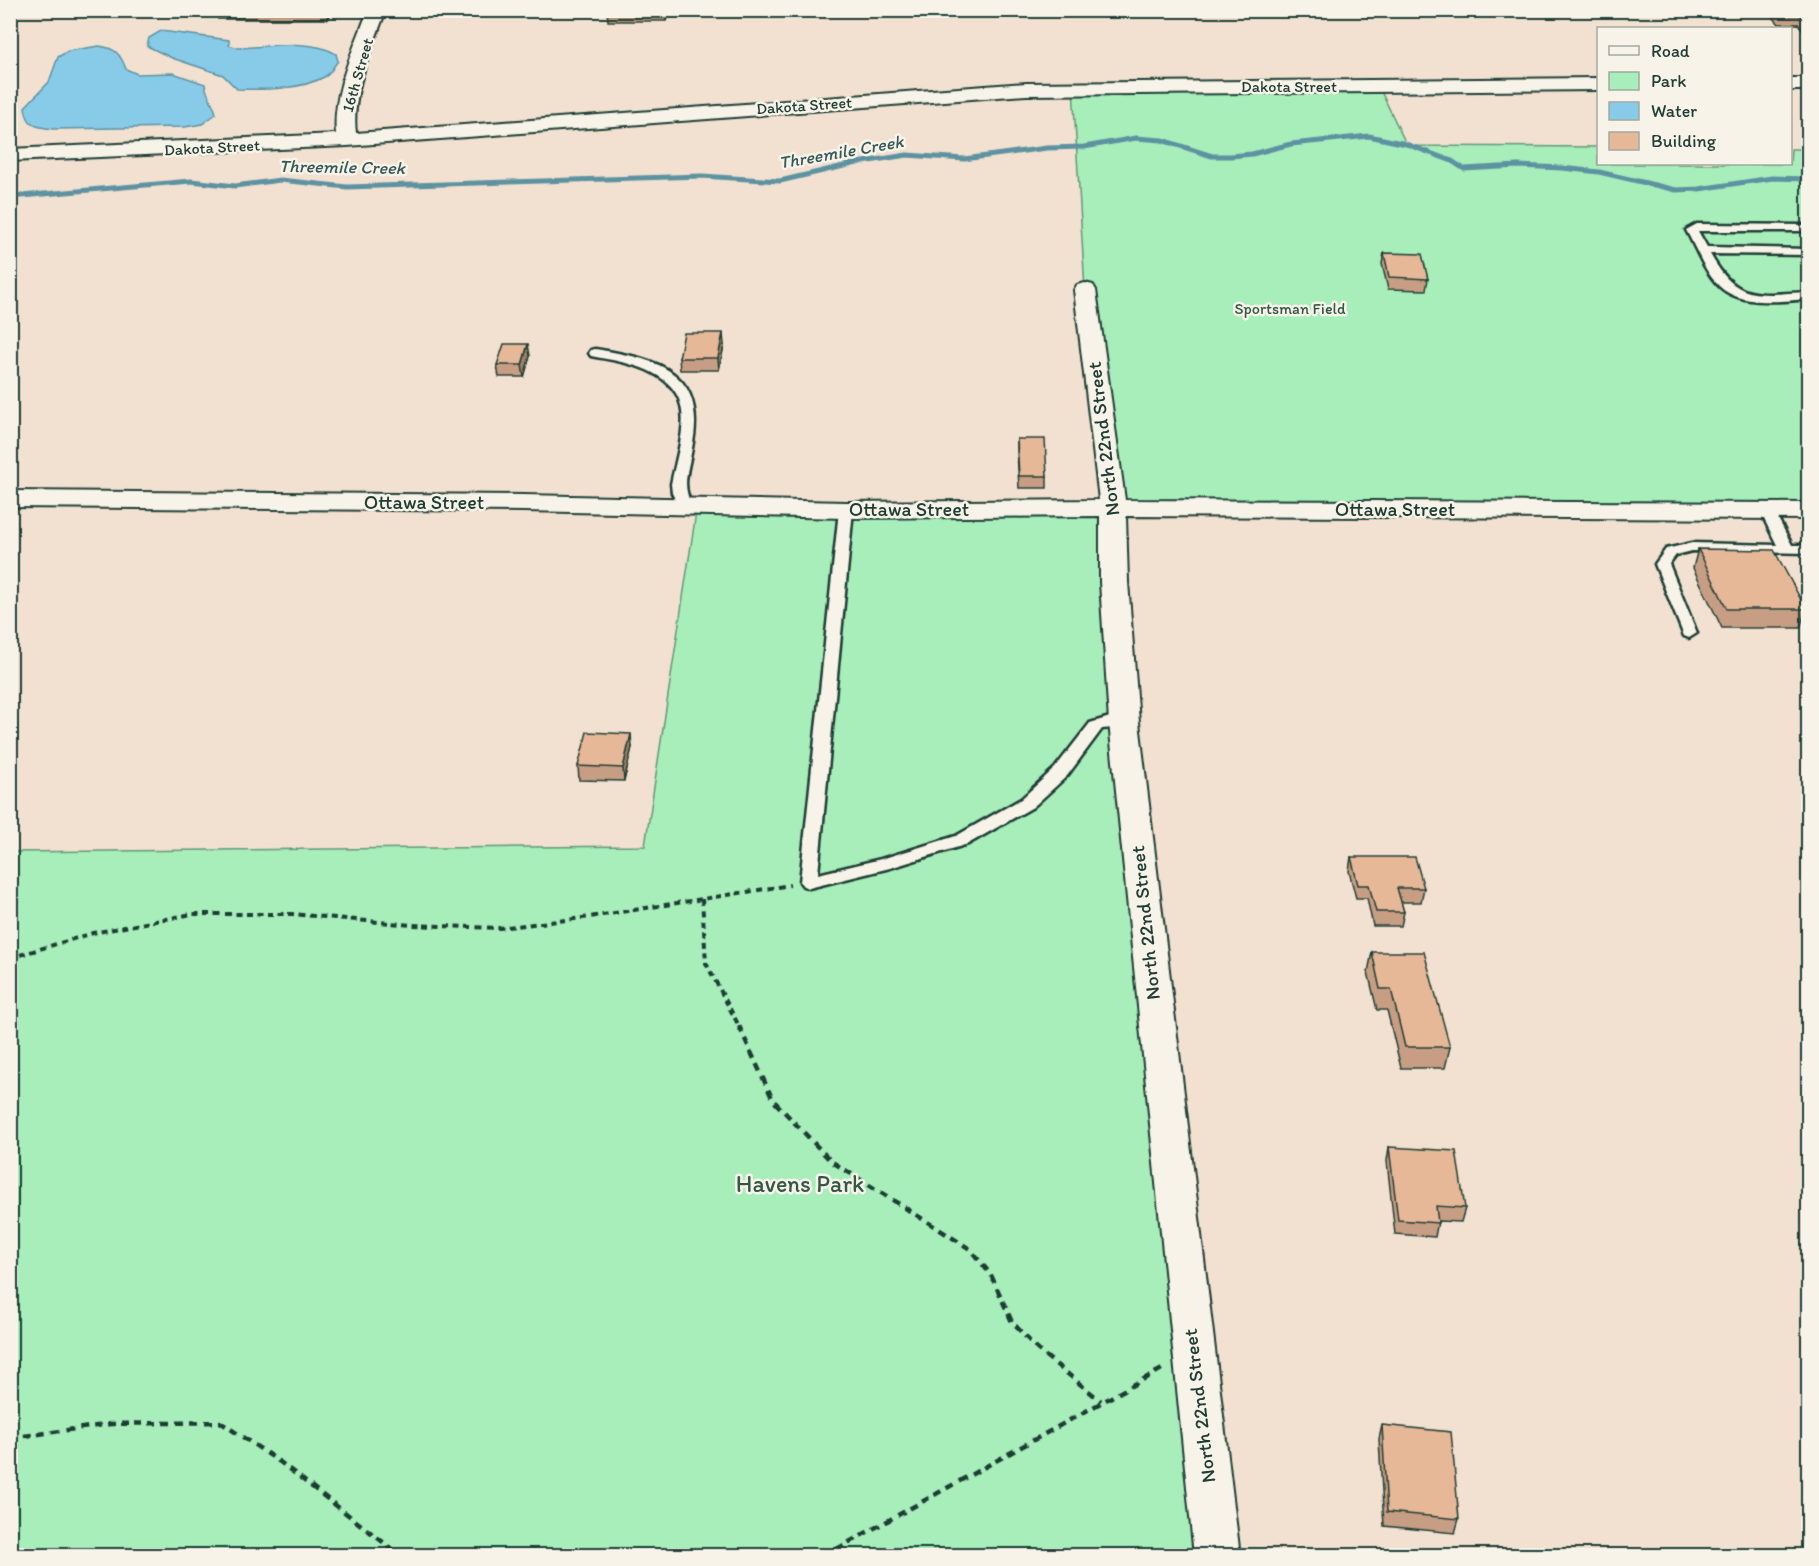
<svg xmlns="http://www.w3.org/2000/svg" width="1819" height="1566" font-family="Itim,sans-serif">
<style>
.green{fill:#a7eeba;stroke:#639677;stroke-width:1.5}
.water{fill:#87cbe9;stroke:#5d92a1;stroke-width:1.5}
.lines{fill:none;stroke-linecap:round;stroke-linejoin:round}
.stream{stroke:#5d92a1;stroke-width:5}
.lane-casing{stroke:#1f3d34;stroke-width:5}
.street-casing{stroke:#1f3d34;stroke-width:4}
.path-far1{stroke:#1f3d34;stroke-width:4;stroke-dasharray:6 4.5;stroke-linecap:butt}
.path{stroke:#1f3d34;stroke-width:4.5;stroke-dasharray:8 6;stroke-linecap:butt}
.lane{fill:#f7f3e8;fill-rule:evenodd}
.street{fill:#f7f3e8;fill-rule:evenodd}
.wall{fill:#c79e83;stroke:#1f3d34;stroke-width:1.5}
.shaded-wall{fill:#a2816a;stroke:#1f3d34;stroke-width:1.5}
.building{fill:#e7b898;stroke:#1f3d34;stroke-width:1.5}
.labels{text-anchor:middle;stroke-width:5;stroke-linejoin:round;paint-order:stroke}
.far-street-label{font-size:16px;fill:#1f3d34;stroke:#f7f3e8}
.far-park-label{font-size:16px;fill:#335848;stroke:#f7f3e8}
.far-water-label{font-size:18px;font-style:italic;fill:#345958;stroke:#f7f3e8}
.street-label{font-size:20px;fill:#1f3d34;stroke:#f7f3e8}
.near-park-label{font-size:24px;fill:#335848;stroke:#f7f3e8}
</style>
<rect width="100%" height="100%" fill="#f2e1d0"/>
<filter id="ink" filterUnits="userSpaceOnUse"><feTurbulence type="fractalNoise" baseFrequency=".0167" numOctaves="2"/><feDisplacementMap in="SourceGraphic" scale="12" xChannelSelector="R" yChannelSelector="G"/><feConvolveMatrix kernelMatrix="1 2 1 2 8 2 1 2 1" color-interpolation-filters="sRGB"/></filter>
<g filter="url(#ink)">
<!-- green -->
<path class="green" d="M1378,85L1407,146L1598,147V164H1790L1791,149H1808V511L1113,508L1217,1555H11L10,852L645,846L697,506L1113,508L1085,290L1073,88Z"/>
<!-- water -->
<path class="water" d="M161,31L229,40V45L238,48C268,47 310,38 336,54L338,61C334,65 331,73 326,76C302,90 264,90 237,89L223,75L172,58L147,46L149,38Z
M99,46C115,48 120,53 126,69L137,74L173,73L205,84C206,95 214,103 216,114L202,124L185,127L53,129C36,127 27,126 25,107L49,82L58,57L68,51Z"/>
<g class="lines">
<!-- stream -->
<path class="stream" d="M10,197L191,181L235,186L280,180L347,187L702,176L780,181L857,163L907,155L964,159L1047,148L1084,147L1136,138L1162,140L1212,156H1231L1252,154L1291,144L1369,136L1406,144L1452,161L1464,169L1518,166L1562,168L1599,172L1676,190L1699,189L1772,178L1808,179"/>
<defs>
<path id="lane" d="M1697,224L1808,225V231H1698L1707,247L1808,249V255L1710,254C1737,303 1758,294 1808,292V299C1782,301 1740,307 1719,286C1704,271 1696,248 1686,230Z
M595,349C659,359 708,372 692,448C688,472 681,484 692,506L690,509H680L672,493L671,484C682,431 702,388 636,366C621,361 606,359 591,356L589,353L591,350Z
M846,506L853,510L818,874L881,859L956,836L1021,799L1055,768L1090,723L1110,717H1124L1132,722L1124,727L1102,729L1067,776L1033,807L968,844L890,868L809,888L803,886L800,882L839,510Z
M1767,507L1774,511L1792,545H1808V553L1692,551L1676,555L1669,564L1697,633L1689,638L1684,636L1655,564L1666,549L1692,543L1777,545L1760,511Z"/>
<path id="street" d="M368,10H386C372,49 351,92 356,133L1026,83L1598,78V90L1026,95L347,146L10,161V149L336,134C332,92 354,49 368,10Z
M1790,78H1808V90H1790Z
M1085,283L1093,285L1096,290L1125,500L1808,503V519L1126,516L1128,582L1139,722L1240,1556H1194L1109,722L1100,582V516L846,518L524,511L10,507V491L524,495L846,502L1099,500L1074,290L1077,285Z"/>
</defs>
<!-- lane casing -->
<use href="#lane" class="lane-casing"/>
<!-- street casing -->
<use href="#street" class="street-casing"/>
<!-- path-far1 -->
<path class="path-far1" d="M702,899L706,963L740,1028
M10,958L93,933L192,914H292L411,925L500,928L590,917L790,885"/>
<!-- path -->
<path class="path" d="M739,1026L773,1100L831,1161L970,1249L991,1275L1012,1322L1037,1349L1101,1401
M10,1438L111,1424L220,1422L280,1462L401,1556
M824,1556L1162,1369"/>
<!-- lane -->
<use href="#lane" class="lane"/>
<!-- street -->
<use href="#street" class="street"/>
</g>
<!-- wall -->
<path class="wall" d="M216,10H333L328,19H218Z
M607,10H670L666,21H608Z
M1767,10H1809V37L1798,24H1779Z
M1384,253L1428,279L1426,290L1388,289L1382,264Z
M724,345L719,370H680L679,358Z
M530,356L524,377H499L497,365Z
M1017,439L1047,476V488H1019L1017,451Z
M1698,549L1806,609L1800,628H1722L1693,568Z
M632,747L624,781L579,780L578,766Z
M1351,857L1424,888L1421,902H1401L1404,912L1401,926H1373L1367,898H1356L1349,871Z
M1372,952L1450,1047L1445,1068H1401L1387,1010H1377L1368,972Z
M1389,1147L1465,1208L1461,1222L1438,1221L1435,1237L1395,1234L1387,1161Z
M1382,1425L1459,1519L1455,1533L1384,1526L1379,1439Z"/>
<!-- shaded-wall -->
<path class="shaded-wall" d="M327,10H333L328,19Z
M666,10H670L666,21Z
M723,333L724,345L719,370L718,358Z
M528,344L530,356L524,377L522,365Z
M631,734L632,747L624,781L623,768Z"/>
<!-- building -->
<path class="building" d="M1777,10H1809V25L1800,15H1781Z
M1384,253L1422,254L1428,279L1389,277Z
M684,333H723L718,358H679Z
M504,344H528L522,365H497Z
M1017,439H1045L1047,476H1019Z
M1698,549L1774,550L1806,609H1727Z
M587,732L631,734L623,768L578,766Z
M1351,857H1415L1424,888H1397L1404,912H1376L1369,885H1358Z
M1372,952H1424L1450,1047H1405L1391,989H1380Z
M1389,1147L1456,1151L1465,1208L1436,1206L1438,1223L1398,1220Z
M1382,1425L1451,1432L1459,1519L1387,1512Z"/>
</g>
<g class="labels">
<!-- far-street labels -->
<g class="far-street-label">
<text transform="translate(357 75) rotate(-74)" y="6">16th Street</text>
<text x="1289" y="92">Dakota Street</text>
<text transform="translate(804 105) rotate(-4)" y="6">Dakota Street</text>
<text transform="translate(212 147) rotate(-3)" y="6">Dakota Street</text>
</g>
<!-- far-park labels -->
<g class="far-park-label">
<text x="1290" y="314">Sportsman Field</text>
</g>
<!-- far-water labels -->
<g class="far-water-label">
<text transform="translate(841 152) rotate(-10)" y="6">Threemile Creek</text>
<text transform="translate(342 167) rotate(1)" y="6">Threemile Creek</text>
</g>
<!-- street labels -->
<g class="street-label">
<text transform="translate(1103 439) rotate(-97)" y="7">North 22nd Street</text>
<text x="424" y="509">Ottawa Street</text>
<text x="909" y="516">Ottawa Street</text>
<text x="1395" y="516">Ottawa Street</text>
<text transform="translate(1145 923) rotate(-96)" y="7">North 22nd Street</text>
<text transform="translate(1199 1406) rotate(-97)" y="7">North 22nd Street</text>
</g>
<!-- near-park labels -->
<g class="near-park-label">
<text x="800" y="1192">Havens Park</text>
</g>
</g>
<!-- margin -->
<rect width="1819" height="1566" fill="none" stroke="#f7f3e8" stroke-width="36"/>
<rect x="18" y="18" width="1783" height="1530" fill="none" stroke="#1f3d34" stroke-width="2" filter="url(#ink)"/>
<!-- legend -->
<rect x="1597" y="27" width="195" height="138" fill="#f7f3e8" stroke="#a1aaa0" stroke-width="1.5"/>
<rect x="1609" y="46" width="30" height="9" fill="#f7f3e8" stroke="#a1aaa0" stroke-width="1.5"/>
<text x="1651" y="57" font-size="18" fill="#1f3d34">Road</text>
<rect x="1609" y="72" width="30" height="18" fill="#a7eeba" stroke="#a1aaa0" stroke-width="1.5"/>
<text x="1651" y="87" font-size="18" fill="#1f3d34">Park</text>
<rect x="1609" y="102" width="30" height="18" fill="#87cbe9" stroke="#a1aaa0" stroke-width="1.5"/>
<text x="1651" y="117" font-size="18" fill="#1f3d34">Water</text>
<rect x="1609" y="132" width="30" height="18" fill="#e7b898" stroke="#a1aaa0" stroke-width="1.5"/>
<text x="1651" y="147" font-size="18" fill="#1f3d34">Building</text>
</svg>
